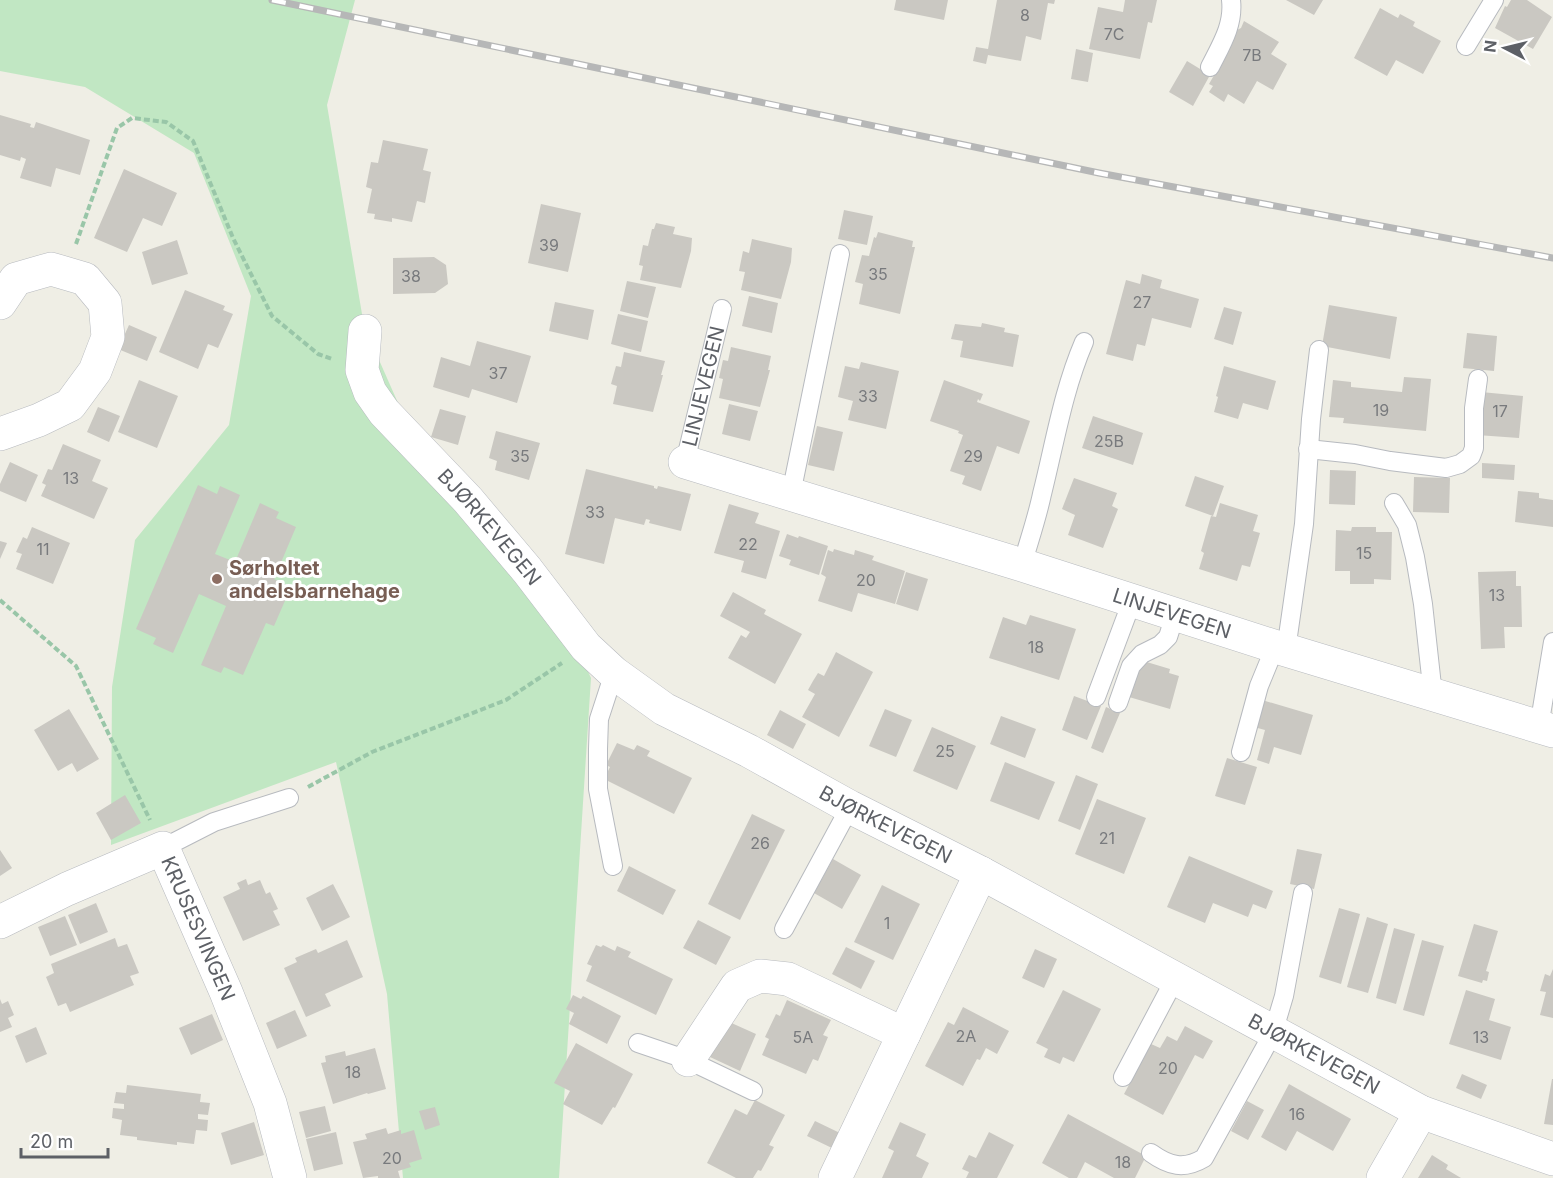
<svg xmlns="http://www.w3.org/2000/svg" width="1553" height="1178" font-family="Inter,sans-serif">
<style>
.green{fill:#c1e7c3}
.building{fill:#cac8c2}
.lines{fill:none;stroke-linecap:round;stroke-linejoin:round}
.lane-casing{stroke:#b7babf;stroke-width:20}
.street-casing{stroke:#b7babf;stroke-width:34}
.path{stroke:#99c6a8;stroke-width:4;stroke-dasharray:6 3;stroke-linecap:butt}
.lane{stroke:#fff;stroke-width:18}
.street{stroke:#fff;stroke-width:33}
.rail-casing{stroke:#b6b7b7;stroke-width:7}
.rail{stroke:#fff;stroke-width:4.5;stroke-dasharray:14;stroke-linecap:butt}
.education-dot{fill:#8d6e63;stroke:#fff;stroke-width:2}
.labels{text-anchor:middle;stroke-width:6;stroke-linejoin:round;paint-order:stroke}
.number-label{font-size:16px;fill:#787a7d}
.street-label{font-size:20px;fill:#5d6066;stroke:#fff}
.education-label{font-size:20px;font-weight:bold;fill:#785e54;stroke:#fff;text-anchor:start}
</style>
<rect width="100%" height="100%" fill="#efeee5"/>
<!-- green -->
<path class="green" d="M0,0H355L327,105L364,326L406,421L528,545L591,678L559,1178H403L387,994L336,762L111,845L112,687L135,540L229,425L251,296L194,153L85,87L0,71Z"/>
<!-- building -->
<path class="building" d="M896,0H948L944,20L894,10Z
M997,0H1055L1054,4L1048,3L1041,40L1026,36L1021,61L988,55L986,64L973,61L976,47L988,49Z
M1125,0H1157L1152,23L1148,22L1140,59L1089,49L1098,7L1123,12Z
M1286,0H1323L1314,15Z
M1511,0H1527L1552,17L1533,49L1495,28L1505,6L1507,7Z
M1380,8L1398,18L1400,14L1415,22L1413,26L1441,41L1423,74L1396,60L1387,76L1354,58Z
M1244,21L1279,42L1271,54L1287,64L1273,90L1257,81L1244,104L1228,94L1224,102L1209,92L1213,86L1209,84L1224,58L1235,31L1241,28Z
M1076,49L1093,53L1088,82L1071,79Z
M1187,61L1210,75L1193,106L1169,92Z
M0,115L31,124L30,127L34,128L36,122L90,140L80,175L56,168L51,187L20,178L26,159L21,157L20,161L0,155Z
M383,140L428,149L423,170L431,172L425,203L417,201L412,222L392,218V222L374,219L375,214L367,213L372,189L366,187L371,162L378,163Z
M124,169L177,193L162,226L143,218L127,252L94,238Z
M541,204L581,213L568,272L528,263Z
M844,210L873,216L867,245L838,239Z
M656,223L675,227L673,234L692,238L691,251L681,288L640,280L643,266L639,265L643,245L648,246L652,229H654Z
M878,232L913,241L912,247H915L900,314L859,304L863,284L855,282L862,255L869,256L874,237L876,238Z
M752,239L792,248L791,262L781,299L741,290L745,272L739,271L743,251L749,253Z
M177,240L188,274L152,285L142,252Z
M434,257L446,265L448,284L435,293L393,294V258Z
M1142,274L1162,280L1160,288L1199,299L1191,328L1152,318L1145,346L1137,344L1133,361L1106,354L1126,280L1140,284Z
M627,281L656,287L648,318L620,311Z
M185,290L225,306L223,310L233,314L218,348L208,344L198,369L159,352Z
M749,296L778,303L772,333L742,326Z
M555,302L594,310L588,340L549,331Z
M1329,305L1397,317L1390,359L1322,346Z
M1224,307L1242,312L1233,345L1214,339Z
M618,314L648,321L641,352L611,344Z
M982,323L1005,328L1004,332L1019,335L1013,367L960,357L963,341L951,339L955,324L981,327Z
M129,325L157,337L147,361L118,349Z
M1467,333L1497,336L1494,371L1463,368Z
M477,341L531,356L517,403L472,389L469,398L433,387L441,357L470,366Z
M731,347L771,356L768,370H770L760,407L719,398L723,379L719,378L723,360L728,361Z
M624,352L665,361L661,375H663L653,412L613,404L617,386L611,384L616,366L621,367Z
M861,362L899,371L886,429L848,420L853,401L838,397L845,366L859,369Z
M1224,366L1276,381L1268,410L1243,403L1238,419L1214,412L1218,397L1216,396Z
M1404,377L1431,379L1426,431L1343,423L1344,418L1329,417L1333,380L1351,382V387L1402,392Z
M139,380L178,396L157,448L118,432Z
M944,380L983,394L980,401L978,399L977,402L1030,421L1019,454L997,446L981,491L962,484L965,476L950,471L963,435L958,433L959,431L930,421Z
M1481,392L1523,396L1519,438L1477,435Z
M729,404L758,411L750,441L722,434Z
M98,407L120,416L109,442L87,432Z
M440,409L466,416L458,445L431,437Z
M1093,416L1143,433L1133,465L1082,448Z
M817,426L843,432L834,471L808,465Z
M496,431L540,443L529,480L495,470L497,461L489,458Z
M63,444L101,460L92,481L108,488L94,519L41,496L46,485L42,483L48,469L52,470Z
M10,462L38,475L26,502L0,491V484Z
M1482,463L1515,465L1514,480L1482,478Z
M586,469L654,486V488L657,489L658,486L691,494L681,531L649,523L650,520L646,519L644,525L615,518L604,564L565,554Z
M1330,470L1356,471L1355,505L1329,504Z
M1195,476L1224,486L1213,516L1185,506Z
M1414,477L1450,478L1449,513L1413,512Z
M1074,478L1117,493L1112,506L1118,509L1103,548L1068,535L1075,515L1062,509Z
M198,485L217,494L220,486L240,495L215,554L235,562L260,503L279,512L276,518L296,527L274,579L291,587L274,626L266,623L243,675L224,667L221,673L201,665L226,606L199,594L173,653L153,644L156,638L136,629Z
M1518,491L1539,493V498L1553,500V527L1515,522Z
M1220,503L1258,515L1253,531L1260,533L1250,567L1242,565L1237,581L1199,569L1204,553L1201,551L1211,516L1216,517Z
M729,504L759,513L755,523L780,531L766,579L741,572L744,561L714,553Z
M32,527L70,543L53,584L16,569L22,554L16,552L23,537L27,539Z
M1352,527H1376V532H1392L1391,580L1374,579V584H1350V571H1335L1336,530L1351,531Z
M787,534L798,538L799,536L828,546L819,575L789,565L791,560L779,556Z
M0,541L7,543L0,559Z
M834,549L854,555L855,550L874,556L872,560L905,571L895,604L858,593L852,612L818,601L826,577L821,574L828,550L833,552Z
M1516,571V586H1521L1522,627H1504L1505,648L1481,649L1478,572Z
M906,572L928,579L918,611L896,604Z
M733,592L766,610L764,614L802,634L775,684L728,658L741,635L746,638L750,632L720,616Z
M1030,615L1076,629L1059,680L989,658L1003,617L1026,625Z
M836,652L873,672L839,737L802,717L815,694L808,690L813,681L818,673L824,676Z
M1140,660L1170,669L1169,673L1179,676L1170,709L1129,697Z
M1074,696L1101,706L1087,740L1062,730Z
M1262,700L1313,715L1301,755L1274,747L1269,764L1257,760L1265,730L1254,727Z
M1106,707L1120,713L1103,753L1091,748Z
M69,709L99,759L77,772L72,763L58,771L34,730Z
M885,709L912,720L896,757L869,746Z
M780,710L806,724L793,749L767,735Z
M1001,716L1036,729L1025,758L990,744Z
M932,727L976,746L957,790L913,771Z
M617,743L634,750L637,745L650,751L647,756L692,778L674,814L604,779L610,767L606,765Z
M1227,758L1257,767L1245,805L1215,796Z
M1005,762L1055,782L1039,820L990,801Z
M1076,775L1098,784L1080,830L1058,821Z
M125,795L141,823L111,840L96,813Z
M1097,799L1146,818L1124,874L1075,854Z
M752,814L785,830L740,920L708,904Z
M1297,849L1322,854L1314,889L1290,884Z
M0,850L12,868L0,876Z
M1189,856L1273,891L1266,909L1253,904L1248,917L1213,903L1205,923L1167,907Z
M833,859L861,875L842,909L814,893Z
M629,866L676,890L663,915L617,891Z
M246,879L248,885L260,880L266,894L270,892L278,909L273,911L280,925L243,941L223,897L240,889L237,883Z
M333,884L350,917L322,931L306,898Z
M882,885L920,904L893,960L854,942Z
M96,903L108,932L80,944L68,915Z
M1339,908L1360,914L1341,984L1319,977Z
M65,916L77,945L50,956L38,927Z
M1367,917L1388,924L1368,993L1347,987Z
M698,920L731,937L716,965L683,948Z
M1474,924L1498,931L1486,971L1489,972L1487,981L1483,980L1482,983L1458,976Z
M1394,928L1415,934L1396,1004L1376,998Z
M115,938L118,947L127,944L139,973L130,976L134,985L70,1012L66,1003L58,1006L46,977L54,973L51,964Z
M347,940L363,977L325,994L331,1006L306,1017L284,968L297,962L295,958L316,949L318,953Z
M1422,940L1444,946L1424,1016L1403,1010Z
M596,945L601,947L603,945L615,951L617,946L631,952L628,957L673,979L656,1015L586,981L592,966L587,964Z
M846,947L875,961L861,989L832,974Z
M1035,949L1057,959L1044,988L1022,978Z
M1553,969V1018L1540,1015L1546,992L1540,991L1545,974L1550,976Z
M1063,990L1101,1009L1074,1062L1063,1057L1060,1064L1044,1057L1048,1049L1036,1043Z
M1466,990L1495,999L1489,1020L1511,1027L1501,1060L1449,1044Z
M573,995L581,999L583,996L621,1016L607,1044L569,1024L574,1013L566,1009Z
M0,999L2,1004L8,1001L14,1015L8,1018L12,1027L0,1032Z
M787,1000L831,1020L823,1035L828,1037L818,1061L813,1059L806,1074L762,1055L769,1039L765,1037L776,1014L780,1016Z
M963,1007L1009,1031L997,1054L986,1048L980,1060L977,1059L963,1086L925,1066L948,1022L954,1025Z
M295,1010L307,1036L277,1049L266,1023Z
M212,1014L223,1040L191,1055L179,1028Z
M727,1021L756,1034L740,1071L710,1057Z
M1185,1026L1213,1041L1203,1059L1195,1055L1163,1115L1124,1094L1151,1044L1160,1048L1167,1036L1177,1041Z
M36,1027L47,1054L26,1063L15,1036Z
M576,1043L633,1074L615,1108L613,1107L602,1125L563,1104L570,1091L554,1083Z
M375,1048L386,1089L368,1094L367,1093L333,1104L321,1063L326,1062L325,1056L345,1051L346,1056Z
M1462,1074L1487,1085L1481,1099L1456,1088Z
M1552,1079H1553V1125L1544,1124Z
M1289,1084L1351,1119L1333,1151L1297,1131L1286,1151L1261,1137Z
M127,1085L201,1094L200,1102L210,1103L208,1115L198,1114V1119L208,1120L207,1131L196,1130L194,1144L177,1142V1145L137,1140V1137L120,1135L122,1120L112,1118L113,1108L124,1109V1104L114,1103L116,1092L126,1093Z
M755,1100L785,1115L769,1145L774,1147L761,1171L758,1170L753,1178H736L707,1163L735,1109L747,1115Z
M1247,1101L1264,1110L1248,1140L1231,1131Z
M325,1106L331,1131L306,1138L299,1112Z
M435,1107L440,1125L425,1130L419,1111Z
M1068,1114L1146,1156L1135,1178H1114L1085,1162L1077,1178H1069L1042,1163Z
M815,1121L842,1134L834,1149L807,1136Z
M254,1122L264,1155L231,1165L221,1133Z
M900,1122L926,1134L916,1156L929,1163L922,1178H882L894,1151L888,1148Z
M386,1128L388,1134L401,1130V1134L414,1130L422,1159L409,1163L411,1167L398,1171L400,1178H378V1176L363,1178L353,1142L367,1139L365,1134Z
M336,1132L343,1164L314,1171L306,1139Z
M989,1132L1014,1145L997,1178H966L969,1172L962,1169L969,1155L976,1158Z
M1432,1155L1448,1165L1446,1169L1461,1178H1418Z"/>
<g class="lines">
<defs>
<g id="lane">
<path d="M1466,46L1494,0"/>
<path d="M1210,67C1221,45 1234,25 1231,0"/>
<path d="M1308,449L1355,454L1390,461L1446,468L1460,464L1471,456L1474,448V408L1478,379"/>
<path id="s1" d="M685,462L722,309"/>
<path d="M791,494L840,254"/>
<path d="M1394,503L1407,525L1415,557L1423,604L1433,695"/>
<path d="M1022,565C1029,541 1037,518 1042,494C1055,442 1063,391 1084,342"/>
<path d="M1286,650L1304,524L1311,419L1319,350"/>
<path d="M1096,697L1132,601"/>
<path d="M1118,703L1131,666L1142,654L1160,645L1168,637L1175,615"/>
<path d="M1539,727L1553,642"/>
<path d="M1241,752L1259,686L1275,647"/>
<path d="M163,848L214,822L289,798"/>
<path d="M613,866L598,789V749L599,719L614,673"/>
<path d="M784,929L850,807"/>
<path d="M638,1043L688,1060L753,1091"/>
<path d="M1123,1077L1176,977"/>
<path d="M1151,1153C1169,1166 1184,1170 1204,1158L1273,1033L1284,996L1303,893"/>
</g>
<g id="street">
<path d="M0,303L16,279L51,269L85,279L105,303L108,337L95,371L70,405L39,420L0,434"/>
<path id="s2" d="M365,331L362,370L370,392L384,412L468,500L527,570L586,647L614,673L664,709L749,751L850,807L981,873L1421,1112L1553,1159"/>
<path id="s3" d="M685,462L1022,565L1286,650L1553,731"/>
<path id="s4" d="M0,922L67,889L163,848L226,992L270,1103L290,1178"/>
<path d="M688,1060L737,986L760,976L788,979L904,1034"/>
<path d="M835,1178L981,873"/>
<path d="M1383,1178L1421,1112"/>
</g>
</defs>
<!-- lane casing -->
<use href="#lane" class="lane-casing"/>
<!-- street casing -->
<use href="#street" class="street-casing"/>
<!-- path -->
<path class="path" d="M76,244L117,128L132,118L166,122L193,141L233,238L272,316L318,354L332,359
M0,600L76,666L150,820
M308,787L372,752L506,700L562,663"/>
<!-- lane -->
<use href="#lane" class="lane"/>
<!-- street -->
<use href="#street" class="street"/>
<defs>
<path id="rail" d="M272,0L1099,173L1553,258"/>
</defs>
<!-- rail casing -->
<use href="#rail" class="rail-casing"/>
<!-- rail -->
<use href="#rail" class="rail"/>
</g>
<!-- markers -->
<circle class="education-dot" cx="217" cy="579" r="6"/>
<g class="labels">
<!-- number labels -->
<g class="number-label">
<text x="1025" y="21">8</text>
<text x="1114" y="40">7C</text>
<text x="1252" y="61">7B</text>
<text x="549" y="251">39</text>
<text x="878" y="280">35</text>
<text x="411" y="282">38</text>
<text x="1142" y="308">27</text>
<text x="498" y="379">37</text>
<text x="868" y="402">33</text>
<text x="1381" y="416">19</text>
<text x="1500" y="417">17</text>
<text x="1109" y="447">25B</text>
<text x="520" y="462">35</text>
<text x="973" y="462">29</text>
<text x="71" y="484">13</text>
<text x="595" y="518">33</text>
<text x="748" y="550">22</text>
<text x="43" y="555">11</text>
<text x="1364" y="559">15</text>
<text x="866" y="586">20</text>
<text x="1497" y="601">13</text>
<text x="1036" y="653">18</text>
<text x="945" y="757">25</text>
<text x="1107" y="844">21</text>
<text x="760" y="849">26</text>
<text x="887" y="929">1</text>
<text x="966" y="1042">2A</text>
<text x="803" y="1043">5A</text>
<text x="1481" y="1043">13</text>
<text x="1168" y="1074">20</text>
<text x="353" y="1078">18</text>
<text x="1297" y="1120">16</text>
<text x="392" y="1164">20</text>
<text x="1123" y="1168">18</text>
</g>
<!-- street labels -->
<g class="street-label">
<text dy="7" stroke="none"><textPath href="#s1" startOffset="78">LINJEVEGEN</textPath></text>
<text dy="7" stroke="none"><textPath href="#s2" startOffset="243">BJØRKEVEGEN</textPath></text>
<text dy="7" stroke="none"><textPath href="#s3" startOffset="510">LINJEVEGEN</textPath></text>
<text dy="7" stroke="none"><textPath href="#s2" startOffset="747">BJØRKEVEGEN</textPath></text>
<text dy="7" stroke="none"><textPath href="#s4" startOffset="267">KRUSESVINGEN</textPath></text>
<text dy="7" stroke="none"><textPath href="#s2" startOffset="1233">BJØRKEVEGEN</textPath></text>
</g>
<!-- education labels -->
<g class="education-label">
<text x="229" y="575">Sørholtet<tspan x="229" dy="23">andelsbarnehage</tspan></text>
</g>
</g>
<!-- north arrow -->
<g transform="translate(1505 48) rotate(277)" stroke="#ffffff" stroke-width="4.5" paint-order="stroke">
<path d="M0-4.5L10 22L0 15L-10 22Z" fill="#5d6066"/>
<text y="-9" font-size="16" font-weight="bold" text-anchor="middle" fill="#5d6066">N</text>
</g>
<!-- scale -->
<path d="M21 1148v9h87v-9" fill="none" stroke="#5d6066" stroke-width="3"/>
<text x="30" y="1148" font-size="18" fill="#5d6066" stroke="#ffffff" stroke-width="4.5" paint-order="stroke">20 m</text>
</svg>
